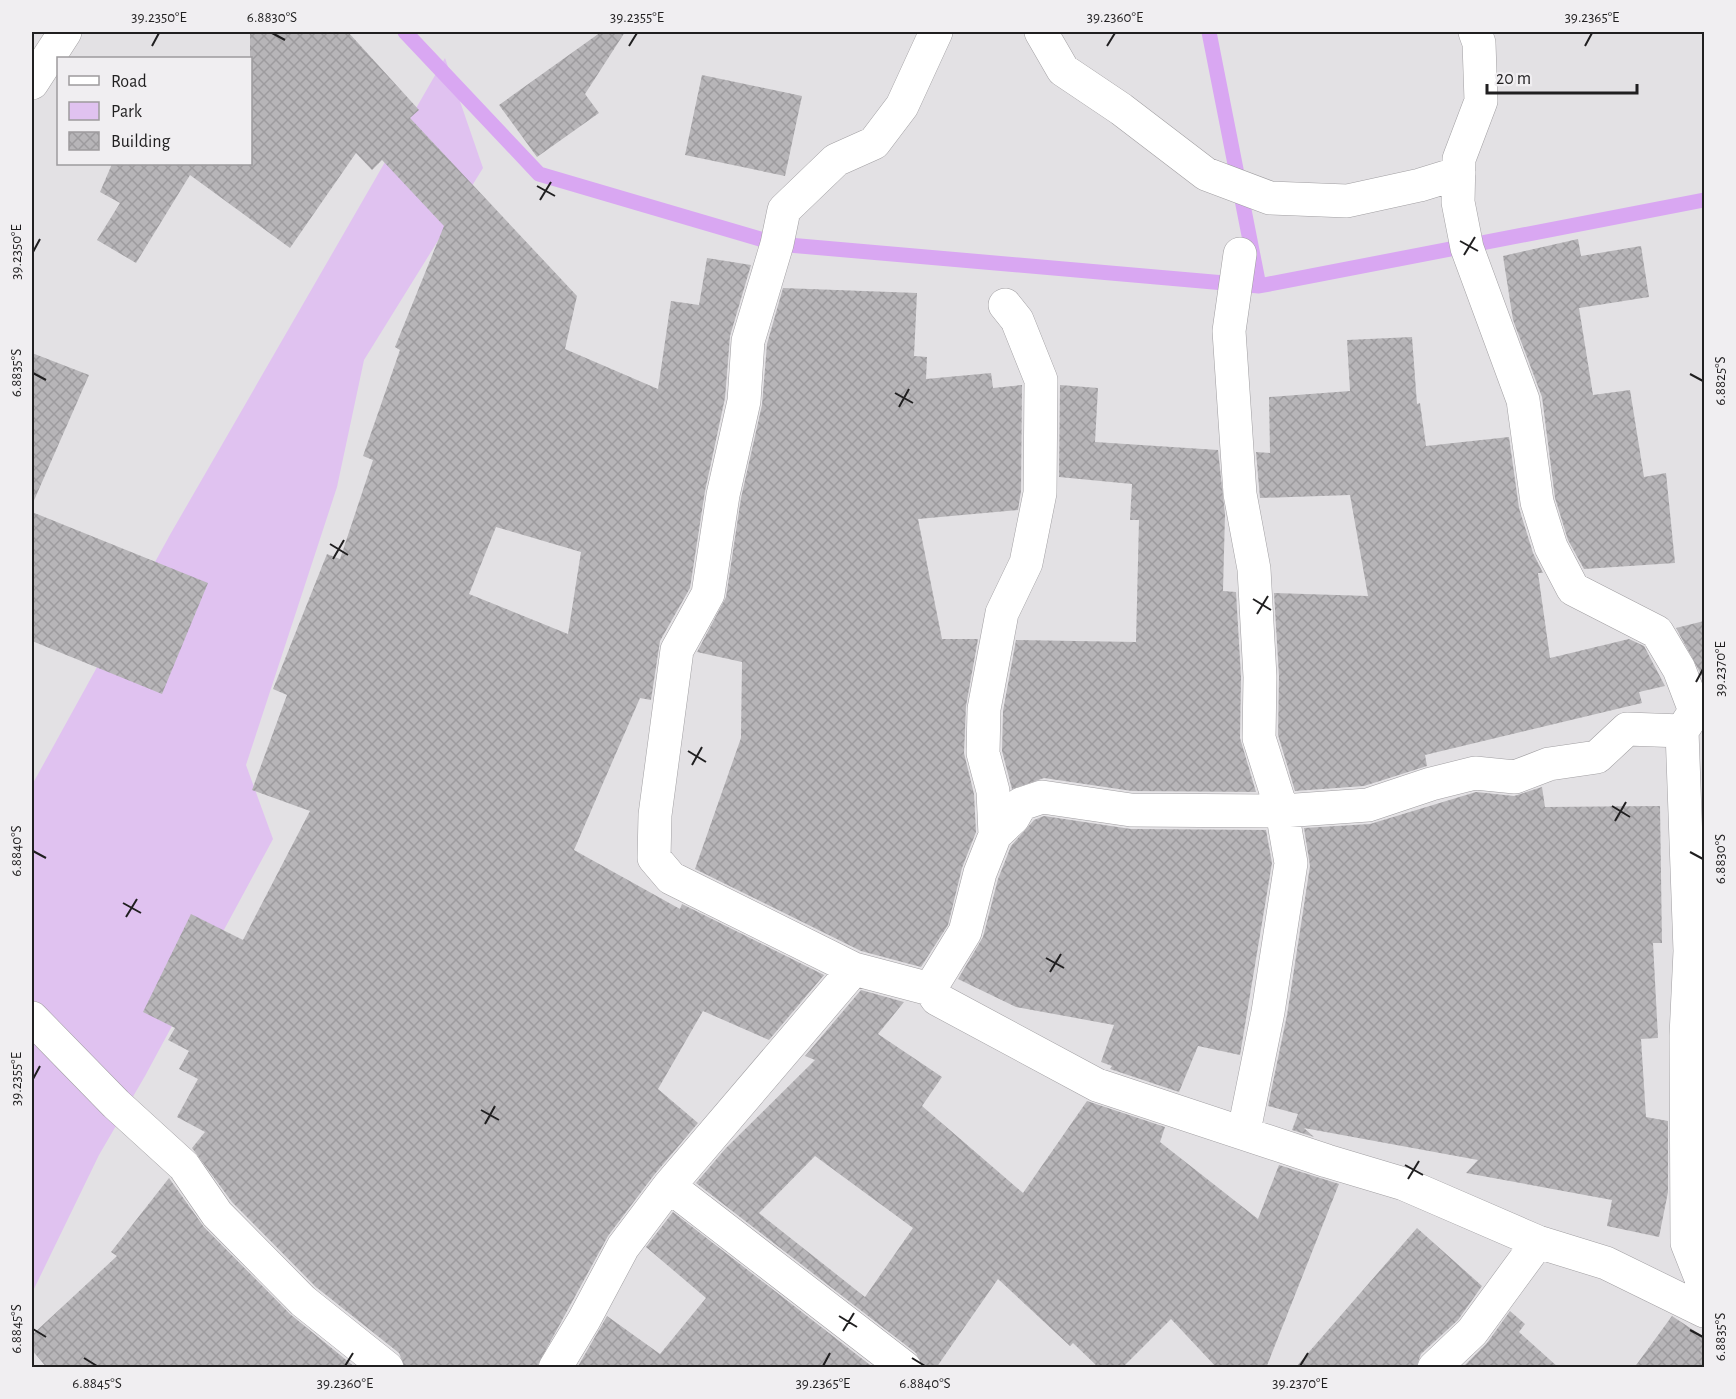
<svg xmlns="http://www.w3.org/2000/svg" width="1736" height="1399" font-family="'Alegreya Sans',sans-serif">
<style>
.green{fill:#e0c2f0}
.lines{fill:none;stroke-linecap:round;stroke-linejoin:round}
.stream{stroke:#d9a7f2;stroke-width:15}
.building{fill:url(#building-cross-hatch);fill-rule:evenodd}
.street-casing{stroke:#a19fa2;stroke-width:34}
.street{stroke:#fff;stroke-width:33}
.ticks{fill:none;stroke:#201f20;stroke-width:2}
.neatline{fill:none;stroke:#201f20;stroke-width:2}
.ticks-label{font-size:15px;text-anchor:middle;fill:#201f20}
</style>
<defs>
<pattern id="building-cross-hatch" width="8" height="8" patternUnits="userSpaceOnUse" patternTransform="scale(1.5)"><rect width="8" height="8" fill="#b7b5b8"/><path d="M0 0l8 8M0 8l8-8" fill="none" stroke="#9d9b9e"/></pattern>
</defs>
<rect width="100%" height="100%" fill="#e3e1e4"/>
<!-- green -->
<path class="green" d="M445,58L483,168L364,360L337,487L246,765L273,839L145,1076L99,1155L32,1293V785L171,533Z"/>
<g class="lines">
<!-- stream -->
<path class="stream" d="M405,32L539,174L777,244L1259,286L1704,200
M1209,32L1259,286"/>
</g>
<!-- building -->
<path class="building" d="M250,32H348L419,110L410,118L577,296L565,349L658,389L671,301L699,305L707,258L751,265L730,336L725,398L705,491L690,588L660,641L651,700L640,698L574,850L680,909L682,904L824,975L769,1040L703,1011L658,1089L698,1123L654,1175L608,1236L536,1368H405L399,1353L316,1287L232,1202L192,1148L205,1132L177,1117L198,1079L179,1069L189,1051L168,1040L175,1028L143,1012L191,914L243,940L310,811L252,790L287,695L273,689L327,554L340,559L373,460L363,456L400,350L395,347L444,226L382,160L372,170L356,153L290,248L190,175L136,263L97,240L120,203L100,192L112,164H250ZM496,527L581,552L568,634L469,594Z
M601,32H625L585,94L599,113L537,157L499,105Z
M702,75L802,96L785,176L685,155Z
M1578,239L1581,256L1641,246L1649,297L1579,308L1593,395L1630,390L1644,477L1666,473L1675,563L1584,569L1568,540L1555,498L1542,397L1513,320L1503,256Z
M783,288L917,293L914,356L927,357L926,379L991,373L993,388L1022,385L1021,491L1018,510L918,519L942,639H978L966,706L964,753L974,794L976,832L962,868L948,925L921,967L861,951L695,869L741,738L742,662L697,652L726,597L741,498L762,405L767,344Z
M1412,337L1417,404L1420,403L1426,446L1509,437L1519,508L1533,553L1543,573H1538L1550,658L1629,639L1644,646L1665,686L1639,692L1642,703L1425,755L1427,766L1364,786L1295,791L1278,735L1279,676L1274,593L1368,596L1350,495L1260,498L1256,452L1270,453L1269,397L1350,391L1347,340Z
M32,353L89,375L32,505Z
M1060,385L1098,388L1095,442L1218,450L1225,514L1223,591L1236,592L1241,677L1240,738L1256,792L1132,791L1044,778L1012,789L1002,751L1003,711L1016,640L1136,642L1139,520H1130L1132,484L1059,477Z
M32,512L208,583L162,694L32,641Z
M1704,621V678H1703L1676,628Z
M1542,787L1545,807L1660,806L1662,943H1653L1658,1038L1641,1039L1646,1117L1668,1121V1192L1659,1237L1607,1226L1612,1200L1466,1173L1478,1160L1304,1128L1314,1137L1292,1130L1298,1114L1268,1106L1287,1015L1310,866L1304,828L1370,824L1476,792L1514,796Z
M1044,816L1131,829L1266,830L1272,863L1240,1055L1198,1046L1179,1092L1110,1069L1112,1066L1101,1062L1114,1025L1016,1007L958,979L983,937L998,879L1011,846L1034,820Z
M861,990L904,1002L878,1034L942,1077L922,1106L1023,1193L1087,1101L1165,1127L1160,1142L1258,1219L1279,1165L1339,1184L1266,1368H1217L1171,1319L1122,1368H1099L1073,1343L1070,1346L998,1279L936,1368H923L916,1353L696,1183L726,1148L815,1060L805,1056ZM815,1156L913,1228L865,1297L759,1213Z
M169,1178L204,1227L290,1314L356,1368H47L32,1350V1335L117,1256L111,1252Z
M673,1212L874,1368H577L607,1316L660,1354L706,1298L646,1247Z
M1417,1228L1482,1286L1458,1320L1421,1354L1416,1368H1295Z
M1510,1311L1525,1324L1519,1332L1559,1368H1462L1487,1343Z
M1672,1316L1704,1337V1368H1634Z"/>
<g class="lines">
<defs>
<path id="street" d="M1041,32L1063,70L1121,109L1206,174L1270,198L1347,201L1420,185L1459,173
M1475,32L1479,43L1481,101L1459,159L1458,202L1467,248L1523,400L1537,502L1551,547L1573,589L1657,632L1679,669L1695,711
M32,83L65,32
M1240,254L1229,331L1240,494L1254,569L1260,677L1259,738L1282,811L1291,863L1268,1012L1244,1131
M1682,731L1690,951L1686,1036L1687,1243L1704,1286
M995,835L993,791L983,753L984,709L1002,613L1026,563L1040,493L1041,380L1017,320L1005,305
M854,969L671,878L654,858L655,815L677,650L708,594L723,495L744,401L748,341L777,244L784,210L836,160L874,143L902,106L936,32
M930,989L965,932L980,873L995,835L1013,818L1021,804L1042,797L1131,810L1282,811L1368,805L1431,784L1475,773L1515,777L1549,764L1597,757L1627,729L1682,731L1695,711L1704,714
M32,1018L116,1104L184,1166L217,1214L303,1301L387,1368
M669,1186L905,1368
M555,1368L584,1320L623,1247L669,1186L854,969L930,989L937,999L1097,1085L1327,1161L1404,1184L1538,1242L1606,1263L1704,1311
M1434,1368L1472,1332L1538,1242"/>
</defs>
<!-- street casing -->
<use href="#street" class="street-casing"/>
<!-- street -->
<use href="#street" class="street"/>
</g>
<!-- ticks -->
<path class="ticks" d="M272,33L285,40M152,46L159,33M629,46L637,33M1107,46L1115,33M1585,46L1592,33M537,186L555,196M540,200L551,182M1460,241L1478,251M33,252L40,239M1464,255L1475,237M33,373L46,380M1690,374L1703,381M895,393L913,403M899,407L909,389M330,544L348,555M333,559L344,540M1253,599L1271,610M1257,614L1268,596M1696,682L1703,669M688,751L706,762M692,765L702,747M1612,806L1630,817M1615,821L1626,802M33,851L46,858M1690,852L1703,859M123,903L141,913M126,917L137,899M1046,958L1064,968M1050,972L1061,954M33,1079L40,1066M481,1110L499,1120M485,1124L495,1106M1405,1165L1423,1175M1408,1179L1419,1161M839,1316L857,1327M33,1329L46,1337M1690,1330L1703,1337M843,1331L854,1313M84,1358L97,1366M912,1358L925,1366M345,1366L353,1353M823,1366L830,1353M1300,1366L1308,1353"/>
<!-- border -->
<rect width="1736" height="1399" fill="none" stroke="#f0eef1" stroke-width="66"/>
<!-- legend -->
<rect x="57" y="57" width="195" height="108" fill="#f0eef1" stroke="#9d9b9d" stroke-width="1.5"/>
<rect x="69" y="76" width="30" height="9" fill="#ffffff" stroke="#9d9b9d" stroke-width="1.5"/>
<text x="111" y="87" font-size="18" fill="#201f20">Road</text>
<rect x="69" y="102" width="30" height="18" fill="#e0c2f0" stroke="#9d9b9d" stroke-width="1.5"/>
<text x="111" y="117" font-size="18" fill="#201f20">Park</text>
<rect x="69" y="132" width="30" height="18" fill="url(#building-cross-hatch)" stroke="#9d9b9d" stroke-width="1.5"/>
<text x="111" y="147" font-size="18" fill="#201f20">Building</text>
<!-- scale -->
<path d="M1487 84v9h150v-9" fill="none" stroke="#201f20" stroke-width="3"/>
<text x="1496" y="84" font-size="18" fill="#201f20" stroke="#f0eef1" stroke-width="4.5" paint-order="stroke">20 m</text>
<rect x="33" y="33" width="1670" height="1333" class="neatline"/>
<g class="ticks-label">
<text x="159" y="22">39.2350°E</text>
<text x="272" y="22">6.8830°S</text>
<text x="637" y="22">39.2355°E</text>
<text x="1115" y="22">39.2360°E</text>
<text x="1592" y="22">39.2365°E</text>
<text transform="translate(16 252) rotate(-90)" y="5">39.2350°E</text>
<text transform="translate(16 373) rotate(-90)" y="5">6.8835°S</text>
<text transform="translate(1720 381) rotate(-90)" y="5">6.8825°S</text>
<text transform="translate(1720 669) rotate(-90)" y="5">39.2370°E</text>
<text transform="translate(16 851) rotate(-90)" y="5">6.8840°S</text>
<text transform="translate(1720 859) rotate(-90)" y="5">6.8830°S</text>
<text transform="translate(16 1079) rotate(-90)" y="5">39.2355°E</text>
<text transform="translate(16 1329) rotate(-90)" y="5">6.8845°S</text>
<text transform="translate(1720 1337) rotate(-90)" y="5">6.8835°S</text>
<text x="97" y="1388">6.8845°S</text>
<text x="345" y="1388">39.2360°E</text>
<text x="823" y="1388">39.2365°E</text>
<text x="925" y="1388">6.8840°S</text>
<text x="1300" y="1388">39.2370°E</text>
</g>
</svg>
